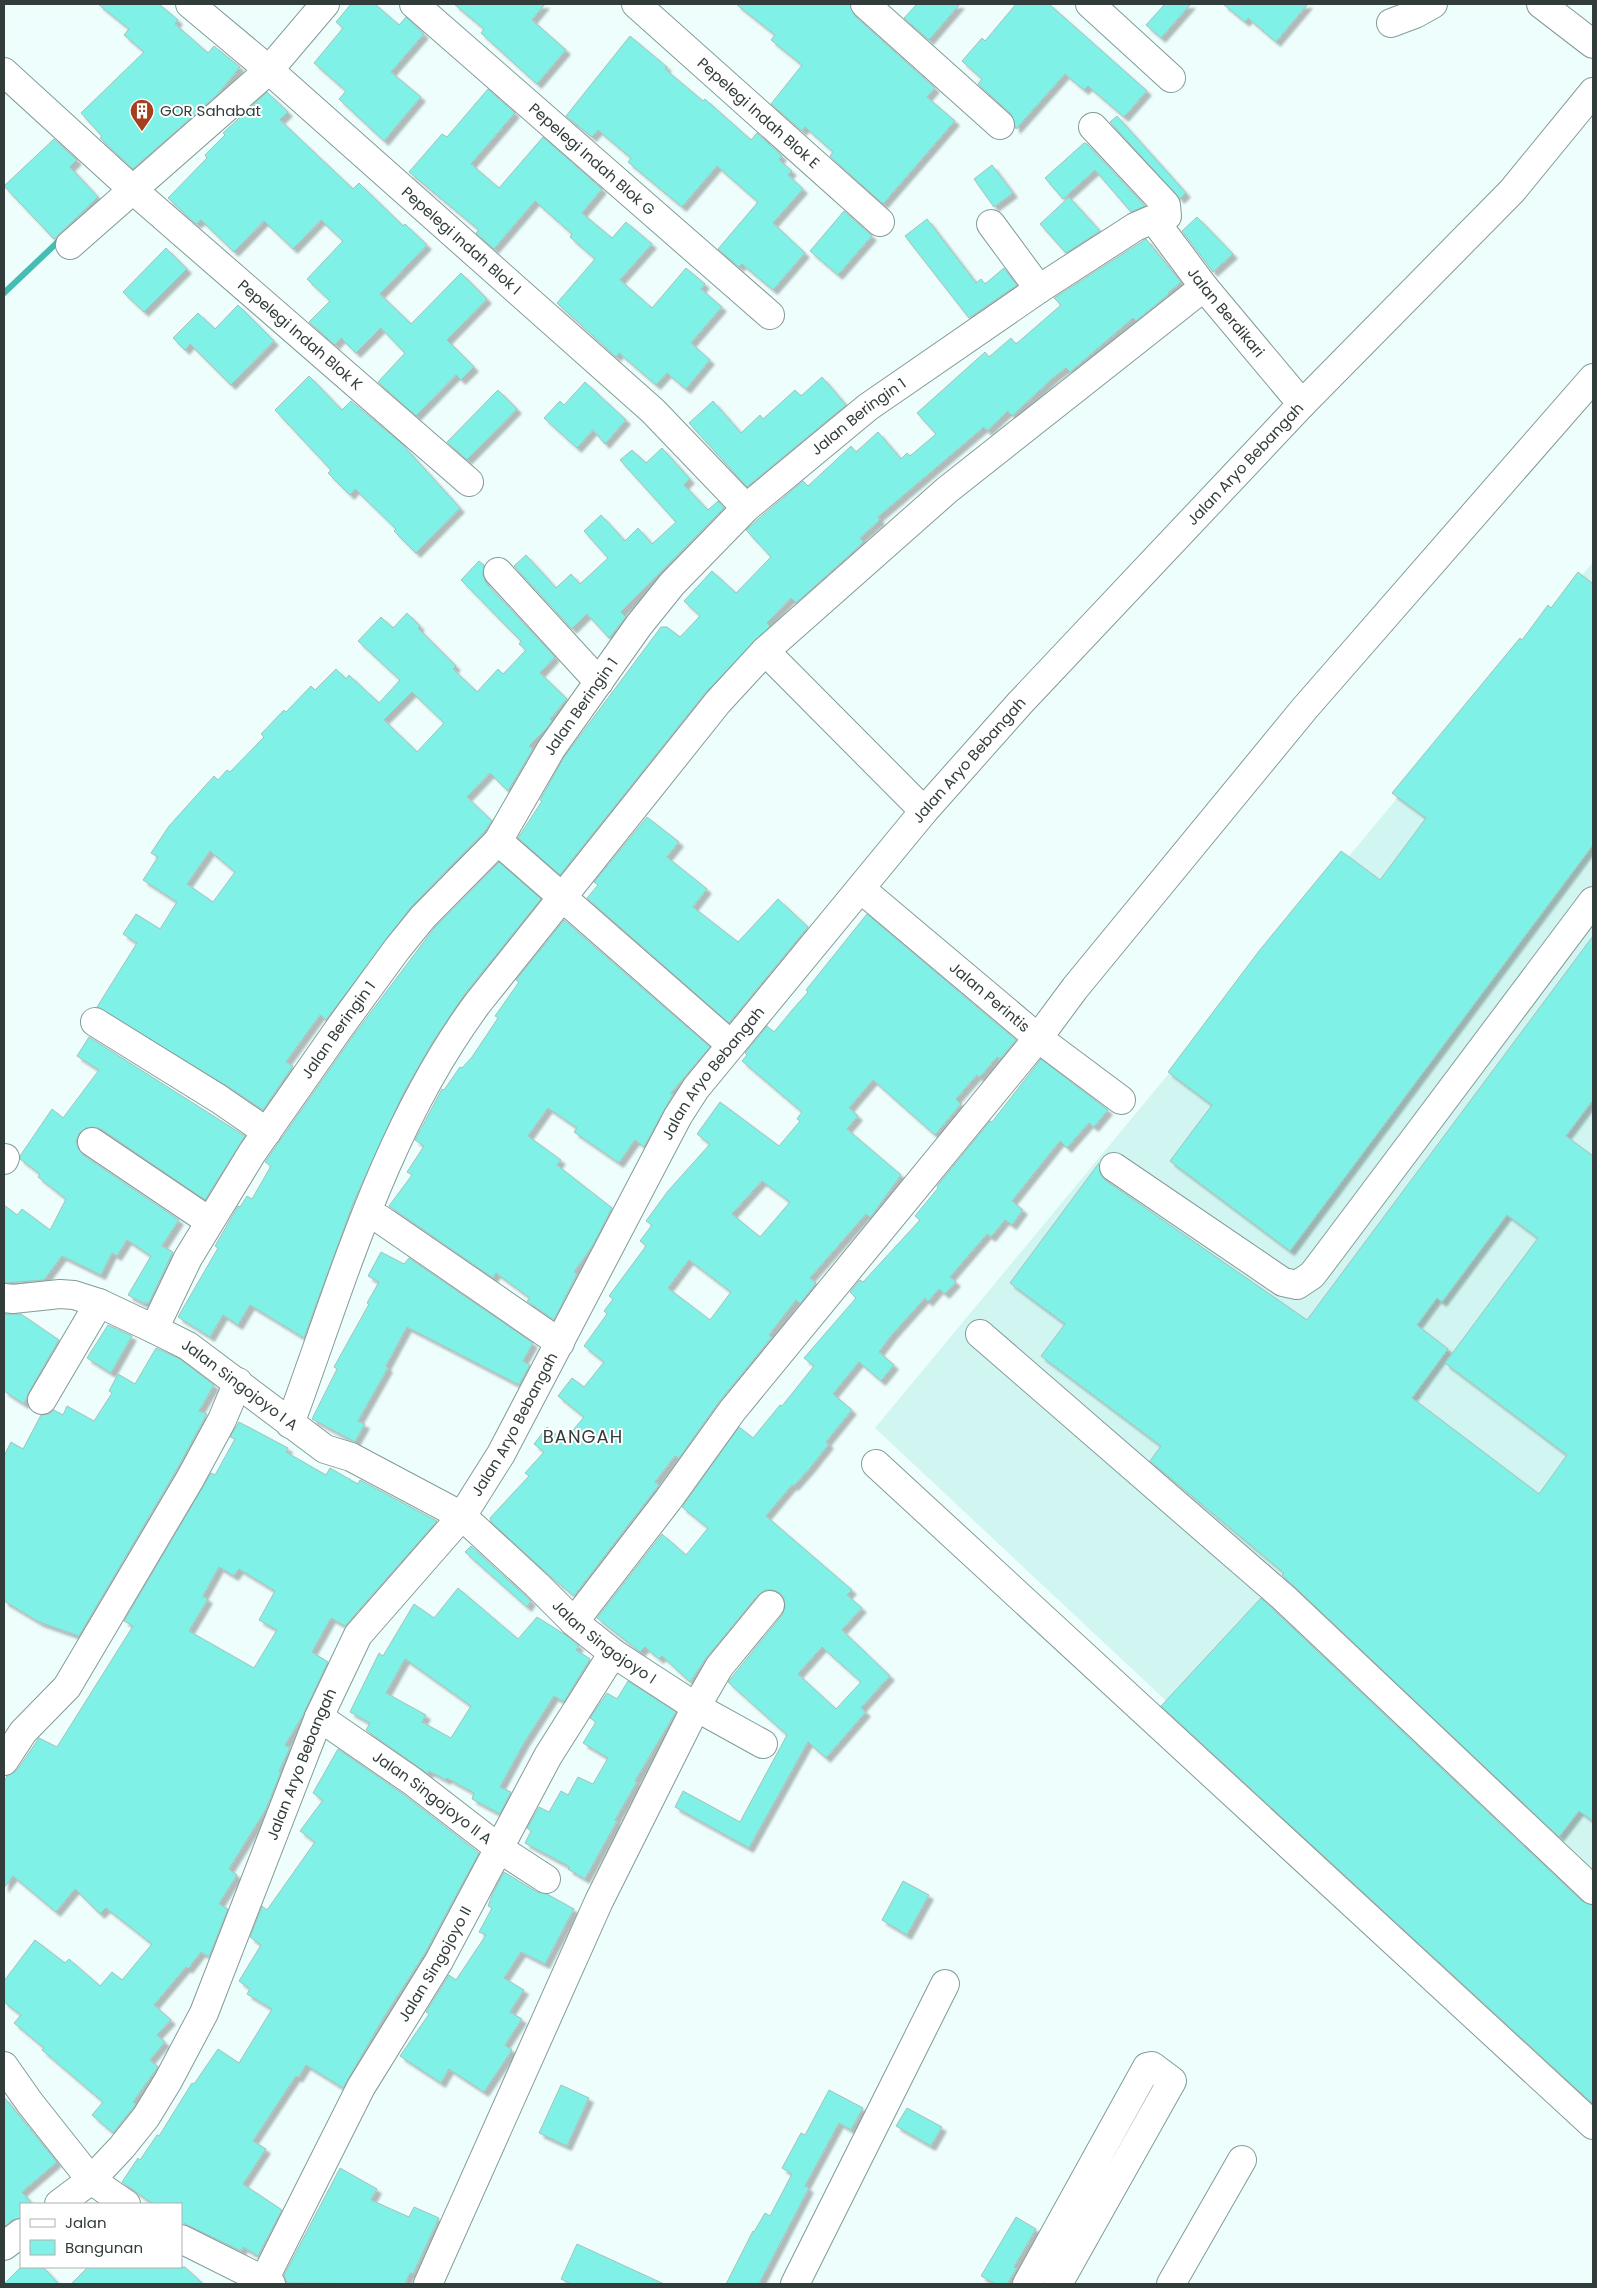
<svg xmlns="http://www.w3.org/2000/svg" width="1597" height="2288" font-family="Poppins,sans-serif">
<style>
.built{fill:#d1f6f1}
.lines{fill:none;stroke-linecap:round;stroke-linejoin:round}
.stream{stroke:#46bdb3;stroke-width:6}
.building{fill:#7ff1e6;stroke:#a6c0bc;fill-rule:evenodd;filter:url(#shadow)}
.minor-casing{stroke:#839c99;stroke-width:30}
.minor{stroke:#fff;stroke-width:28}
.labels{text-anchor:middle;stroke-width:4;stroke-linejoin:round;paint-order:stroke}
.poi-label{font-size:15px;fill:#323d3b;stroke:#fff;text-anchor:start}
.street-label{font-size:15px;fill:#323d3b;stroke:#fff}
.quarter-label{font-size:18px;letter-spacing:1px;fill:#323d3b;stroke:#fff}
</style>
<defs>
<filter id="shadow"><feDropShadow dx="4.5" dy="4.5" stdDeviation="1" flood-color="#0004"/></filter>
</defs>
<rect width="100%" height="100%" fill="#eefefc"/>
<!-- built -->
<path class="built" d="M1593,562V2101L875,1428Z"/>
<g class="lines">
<!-- stream -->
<path class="stream" d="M4,293L63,237"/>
</g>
<!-- building -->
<path class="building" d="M98,4H159L178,20L175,24L208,53L214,46L240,67L217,95L133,169L100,138L102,136L81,113L144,52L124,35L129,29Z
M351,4H375L399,25L406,17L424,34L391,72L421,97L384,141L339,99L346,91L314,63L343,28L336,22Z
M454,4H545L532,20L566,50L537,84L481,33L484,29Z
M736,4H850L855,16L935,88L927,97L955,121L883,204L830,156L833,152L805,127L802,131L771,104L802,65L771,40L775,35Z
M917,4H960L929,40L904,18Z
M1016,4H1049L1147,91L1124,117L1088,86L1084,90L1065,74L1016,129L1011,114L978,84L982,79L962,61L982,38L985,41Z
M1165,4H1191L1161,38L1146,25Z
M1223,4H1308L1276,42L1248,18L1245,22Z
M630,36L667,67L665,69L703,101L705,99L751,140L757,133L782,156L779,160L792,171L788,175L803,189L773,223L805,253L773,290L742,264L739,267L718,249L758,202L717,166L682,207L628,162L631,158L598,130L592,137L566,116Z
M488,89L515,113L471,164L499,188L543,137L602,189L582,213L612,238L626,222L652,244L620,280L652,308L686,268L705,284L701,289L722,307L691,343L710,360L686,389L667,373L656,385L619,353L616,357L557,303L595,259L570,237L572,234L535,201L494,249L476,233L479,230L409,172L442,134L447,137Z
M267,92L288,112L280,120L353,189L359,183L403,226L405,224L427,245L380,294L411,324L461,273L487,299L447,340L474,367L461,380L456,375L416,416L378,382L405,353L381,328L356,353L341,338L335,345L309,322L330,301L307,279L343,241L321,220L293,249L264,221L234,252L201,220L196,224L168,198L207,158L205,155L225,135L223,133Z
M1117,116L1186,193L1180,199L1110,122Z
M54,139L77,160L70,167L98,197L54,239L4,186Z
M1084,143L1087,144L1145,206L1131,212L1095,170L1063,199L1045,178Z
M992,165L1013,193L994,207L974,179Z
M1069,197L1100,231L1066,253L1040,224Z
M844,211L872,236L838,275L810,251Z
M1197,217L1233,254L1213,272L1182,231Z
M927,219L976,283L981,279L985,284L1004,268L1017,285L969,318L905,236Z
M1146,239L1181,282L1168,293L1169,294L1136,321L1133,318L1070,372L1066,368L1054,377L1012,416L1008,411L987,431L984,427L878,517L880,520L860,538L864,542L796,603L791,598L767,623L770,626L706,692L560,875L518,838L542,801L540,800L564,757L661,627H667L680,637L700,616L684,601L712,571L736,593L771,557L746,530L757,520L803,481L808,486L851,446L856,452L878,432L901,459L907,453L910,456L936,434L917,413L985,352L989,357L1011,338L1016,344L1061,305L1054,298Z
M166,248L187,269L144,312L123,292Z
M238,305L274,341L231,385L190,344L185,350L173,338L198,313L215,329Z
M309,376L342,410L351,401L401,443L460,508L416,553L394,531L396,529L355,489L350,495L328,473L331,470L275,410Z
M822,377L846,405L747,487L689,423L713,401L741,433L760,415L763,419L795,390L801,396Z
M585,382L626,420L605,444L593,430L577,448L544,418L560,401L564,405Z
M498,390L517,409L467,460L447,442Z
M662,448L690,479L684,485L708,510L718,501L724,508L621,612L626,617L609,638L587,614L572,629L514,566L526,555L556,588L571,574L580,584L608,558L584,531L601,515L625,541L638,528L652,544L676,522L620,460L632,450L646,463Z
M479,561L484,565L483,575L486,583L555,657L540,673L567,699L550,719L552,721L547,728L529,746L533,749L508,791L490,773L467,797L492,821L485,831L411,907L326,1020L320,1015L286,1062L293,1066L263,1110L227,1086L97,1007L137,943L123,934L136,914L160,929L177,902L143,880L158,857L151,853L169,826L214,776L218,780L227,770L230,772L264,737L261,734L284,710L286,712L311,686L315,690L336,669L346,679L349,675L379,703L400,680L358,641L381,617L393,628L407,613L420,626L418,628L456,666L453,669L477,692L498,669L503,674L526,650L519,644L521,641L461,580ZM412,692L444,723L417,752L384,720ZM210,851L235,872L213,902L187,884Z
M1578,572L1593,584V845L1290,1251L1170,1161L1212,1105L1168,1072L1259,951L1341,851L1380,880L1426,818L1392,793L1520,638L1522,640L1548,605L1551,608Z
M647,817L679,842L667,857L707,889L693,907L738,942L778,899L808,927L729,1023L587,898L598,885L594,882Z
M499,862L541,899L464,995L432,1043L403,1094L354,1201L304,1338L250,1305L238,1325L223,1315L210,1337L178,1317L218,1248L215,1246L238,1206L240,1207L247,1196L252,1199L271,1166L265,1162L353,1036L435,927Z
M867,914L1016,1040L1000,1059L997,1057L980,1077L977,1075L956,1099L961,1104L935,1135L873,1080L849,1108L858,1116L847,1129L901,1175L870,1218L866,1214L810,1278L816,1283L800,1304L796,1300L769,1335L772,1337L719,1402L679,1458L675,1456L655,1482L659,1485L574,1596L551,1577L491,1522L490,1518L529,1476L525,1473L544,1452L534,1444L547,1427L564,1441L584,1417L558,1396L572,1378L584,1387L604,1362L584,1346L607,1314L604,1311L613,1299L609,1296L646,1246L640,1241L652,1225L646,1221L668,1191L710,1144L697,1134L720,1102L779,1146L800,1121L797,1119L802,1112L742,1061L747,1055L745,1053L767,1026L774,1032L793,1009L808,992L806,990ZM762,1181L790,1202L760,1237L732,1214ZM689,1260L731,1292L710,1320L668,1288Z
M564,920L710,1047L671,1093L673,1094L644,1147L635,1140L619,1163L574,1132L577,1128L548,1108L528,1136L561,1160L557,1165L612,1208L593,1245L574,1272L577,1274L554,1320L527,1301L530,1298L496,1273L493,1278L389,1206L412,1175L407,1172L424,1146L415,1140L442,1089L444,1090L460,1067L462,1068L472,1057L498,1018L495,1016L519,982L516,980Z
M1593,936V1100L1566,1136L1593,1156V1821L1579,1811L1559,1837L1282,1575L1284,1573L1150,1461L1161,1446L1041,1356L1065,1324L1010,1283L1099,1163L1100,1173L1105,1180L1307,1320ZM1507,1215L1538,1238L1445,1363L1567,1455L1539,1494L1412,1398L1448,1349L1417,1325L1437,1298L1442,1302Z
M89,1037L245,1136L205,1200L101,1129L94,1127L86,1128L79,1134L76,1141L78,1148L83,1155L179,1220L162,1246L173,1252L149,1303H143L128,1295L151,1256L127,1240L117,1256L112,1253L101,1275L62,1256L44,1280L4,1283V1205L17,1215L22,1209L50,1230L66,1199L38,1177L40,1174L20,1159V1156L52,1109L63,1118L99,1070L77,1056Z
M1041,1059L1108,1110L1094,1127L1089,1123L1067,1148L1060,1141L1012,1201L1023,1210L1012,1225L1005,1220L991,1237L987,1234L950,1277L956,1282L945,1294L939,1289L928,1302L925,1298L891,1336L879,1352L894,1365L881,1381L859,1362L833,1394L852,1410L826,1442L829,1444L810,1468L794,1486L792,1485L766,1516L852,1590L847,1595L862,1608L842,1630L890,1676L861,1708L866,1712L826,1758L808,1742L749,1848L675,1807L683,1791L740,1822L787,1735L728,1682L782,1615L785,1607L784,1599L780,1593L773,1590H765L758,1595L707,1657L690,1682L662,1656L659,1659L645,1647L640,1652L597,1618L662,1534L686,1555L708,1528L682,1507L739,1427L753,1438L780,1405L782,1406L814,1366L804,1358L856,1298L850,1292L860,1280L863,1282L920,1220L915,1216L938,1188L937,1186L990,1121L992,1122ZM822,1647L861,1682L836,1709L798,1674Z
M381,1252L404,1264L409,1258L533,1343L523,1361L530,1365L519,1385L407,1327L386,1366L388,1368L358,1421L365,1424L355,1442L312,1419L337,1369L334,1367L369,1304L367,1303L379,1282L368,1276Z
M4,1314H21L59,1340L29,1392L24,1404L4,1391Z
M108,1325L132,1336L111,1373L87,1358Z
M156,1348L180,1359L214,1385L199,1411L207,1414L176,1471L79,1636L39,1622L4,1601V1456L11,1442L23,1449L41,1415L49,1414L54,1410L63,1415L67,1406L94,1421L112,1393L109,1391L118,1374L135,1384Z
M239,1422L288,1448L286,1452L326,1475L330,1468L358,1484L360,1480L437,1521L345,1626L331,1618L312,1652L328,1662L302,1717L285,1745L290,1748L279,1771L281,1772L266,1809L229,1869L237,1875L219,1904L228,1909L209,1957L201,1952L188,1969L186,1967L154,2005L171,2020L157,2035L165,2042L150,2060L158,2067L133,2102L136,2104L133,2108L113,2133L92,2115L103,2102L42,2050L44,2048L14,2023L21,2015L4,2002V1981L35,1940L65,1963L69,1959L100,1986L112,1972L122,1980L152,1944L106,1908L100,1914L75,1889L56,1912L13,1876L4,1888V1782L7,1776L17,1770L39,1738L57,1747L133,1626L124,1621L211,1473L215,1475L235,1439L230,1437ZM219,1567L234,1576L239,1569L275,1591L259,1620L277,1630L254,1668L189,1631L208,1599L203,1596Z
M471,1546L531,1601L527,1607L465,1552Z
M458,1588L518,1639L537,1617L567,1636L579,1646L576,1650L590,1659L564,1702L554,1696L524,1743L500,1787L511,1792L500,1814L472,1799L474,1793L447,1778L446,1780L429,1771L428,1774L366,1730L370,1723L350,1712L379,1653L383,1656L414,1604L434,1618ZM405,1659L471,1706L451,1738L422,1722L426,1715L386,1693Z
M1261,1598L1582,1901L1593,1905V2104L1161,1706Z
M628,1681L676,1712L635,1781L637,1782L615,1820L617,1821L585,1879L568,1869L570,1867L525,1843L531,1831L527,1828L539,1807L549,1812L561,1791L568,1795L578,1777L593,1784L608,1758L583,1743L596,1722L590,1718L607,1693L617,1699Z
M338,1749L403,1794L479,1853L425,1953L384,2017L343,2088L306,2065L298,2078L296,2076L253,2141L266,2149L243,2184L282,2210L258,2256L243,2247L241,2251L181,2222V2204H153L122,2182L138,2158L140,2160L157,2135L159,2136L192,2083L194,2084L218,2049L239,2063L272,2009L247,1994L250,1989L239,1981L261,1945L250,1937L262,1906L267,1910L315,1842L300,1831L323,1800L313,1793Z
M504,1872L537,1892L547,1894L574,1909L545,1964L521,1952L504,1978L524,1990L510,2012L522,2019L505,2045L512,2050L484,2092L449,2069L441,2083L400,2056L429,2014L426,2012L449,1975L456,1980L486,1935L479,1932L492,1908L488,1906L492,1895Z
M903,1881L929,1895L907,1935L882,1920Z
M561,2085L589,2098L567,2146L539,2133Z
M829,2090L863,2108L851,2130L839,2123L805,2186L809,2188L759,2284H726L753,2231L754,2232L765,2213L770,2216L792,2174L782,2168L801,2133L805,2135Z
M4,2097L57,2162L22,2192L32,2204H21V2218L12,2220L4,2227Z
M907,2108L942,2127L931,2146L896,2126Z
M340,2168L377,2189L371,2200L409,2217L414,2207L439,2218L413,2274L410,2273L405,2284L287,2283L284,2275Z
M1016,2217L1036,2229L1014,2267L1017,2268L1007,2284H996L981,2276Z
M577,2244L664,2284H571L561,2279Z
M21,2267H43L59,2284H4Z
M88,2267H185L203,2284H71Z"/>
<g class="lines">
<defs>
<g id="minor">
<path id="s1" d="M190,4L269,70L653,411L746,508"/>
<path id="s2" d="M414,4L770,315"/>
<path id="s3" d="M636,4L880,222"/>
<path d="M865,4L1000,125"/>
<path d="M1090,4L1171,78"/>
<path d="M1541,4L1593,44"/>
<path d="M1391,23L1415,14L1433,4"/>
<path id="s4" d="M4,72L132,189L469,482"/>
<path d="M1093,127L1166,205L1167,216L1157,224"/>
<path d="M991,224L1039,289"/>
<path d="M70,245L269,70L325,4"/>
<path d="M498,572L599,682"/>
<path d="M765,651L924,811"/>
<path d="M498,841L730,1044"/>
<path id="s5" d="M861,889L1038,1038L1121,1100"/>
<path d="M95,1022L219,1099L267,1132"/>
<path d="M92,1142L209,1221"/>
<path d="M4,1160L5,1158"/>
<path d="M1114,1167L1283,1282L1297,1285L1312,1275L1325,1258L1593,901"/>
<path d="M380,1219L560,1343"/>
<path id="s6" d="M4,1298L13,1299L60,1294L74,1295L99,1303L154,1329L188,1346L325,1449L351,1457L462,1516L537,1585L574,1622L613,1653L696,1707L763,1744"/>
<path id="s7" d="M154,1329L188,1258L252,1153L340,1027L397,949L423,917L498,841L551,749L639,625L672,584L746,508L868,407L1039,289L1135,227L1151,220L1157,224L1204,287L1302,404"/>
<path d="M980,1334L1283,1597L1593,1890"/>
<path d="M42,1400L99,1303"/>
<path d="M290,1424C343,1280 385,1129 477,1004L718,702L765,651L947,490L1204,287"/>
<path d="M876,1464L1593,2125"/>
<path d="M574,1622L668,1500L732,1411L1038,1038L1075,988L1305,708L1593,378"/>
<path id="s8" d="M319,1717L412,1781L500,1849L546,1879"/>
<path d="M4,1761L23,1732L67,1687L190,1479L222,1420L238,1382"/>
<path d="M4,2066L30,2103L91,2180L126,2204"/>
<path id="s9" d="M59,2204L91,2180L122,2147L146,2117L168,2081L204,2013L319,1717L358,1635L462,1516L501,1454L678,1116L696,1088L924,811L1020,703L1302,404L1512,191L1593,92"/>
<path d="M181,2239L271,2284"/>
<path d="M4,2246L21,2233"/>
<path id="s10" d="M262,2284L361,2087L439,1961L548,1756L613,1653"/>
<path d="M428,2284L599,1901L696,1707L719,1667L770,1605"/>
<path d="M795,2284L945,1984"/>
<path d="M1027,2284L1147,2067L1152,2066L1172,2081L1058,2284"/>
<path d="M1171,2284L1242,2160"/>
</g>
</defs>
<!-- minor casing -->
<use href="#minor" class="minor-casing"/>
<!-- minor -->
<use href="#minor" class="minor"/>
</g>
<!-- icons -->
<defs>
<symbol id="building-pin" viewBox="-11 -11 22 30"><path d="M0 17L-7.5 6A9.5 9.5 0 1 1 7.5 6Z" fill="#a63f1e" stroke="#fff"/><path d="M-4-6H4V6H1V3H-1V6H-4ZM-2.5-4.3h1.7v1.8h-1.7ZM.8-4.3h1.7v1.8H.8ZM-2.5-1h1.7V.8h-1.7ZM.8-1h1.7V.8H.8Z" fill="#fff"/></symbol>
</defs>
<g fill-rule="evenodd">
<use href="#building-pin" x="128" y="97" width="28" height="38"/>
</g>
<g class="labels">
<!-- poi labels -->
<g class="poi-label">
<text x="160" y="116">GOR Sahabat</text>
</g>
<!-- street labels -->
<g class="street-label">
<text dy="5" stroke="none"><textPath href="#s3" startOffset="164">Pepelegi Indah Blok E</textPath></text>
<text dy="5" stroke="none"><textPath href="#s2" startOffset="236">Pepelegi Indah Blok G</textPath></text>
<text dy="5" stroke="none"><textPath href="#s1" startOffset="360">Pepelegi Indah Blok I</textPath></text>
<text dy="5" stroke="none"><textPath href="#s7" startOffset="1634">Jalan Berdikari</textPath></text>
<text dy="5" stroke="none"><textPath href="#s4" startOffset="396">Pepelegi Indah Blok K</textPath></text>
<text dy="5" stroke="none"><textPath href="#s7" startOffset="1162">Jalan Beringin 1</textPath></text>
<text dy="5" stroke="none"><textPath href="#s9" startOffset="2129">Jalan Aryo Bebangah</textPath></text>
<text dy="5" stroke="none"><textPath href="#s7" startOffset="758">Jalan Beringin 1</textPath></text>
<text dy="5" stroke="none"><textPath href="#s9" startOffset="1724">Jalan Aryo Bebangah</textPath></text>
<text dy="5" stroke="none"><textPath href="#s5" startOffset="168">Jalan Perintis</textPath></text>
<text dy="5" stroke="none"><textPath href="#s7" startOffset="352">Jalan Beringin 1</textPath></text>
<text dy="5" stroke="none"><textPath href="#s9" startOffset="1319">Jalan Aryo Bebangah</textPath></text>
<text dy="5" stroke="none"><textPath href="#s6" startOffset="260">Jalan Singojoyo I A</textPath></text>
<text dy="5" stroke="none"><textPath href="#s9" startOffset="915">Jalan Aryo Bebangah</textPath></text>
<text dy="5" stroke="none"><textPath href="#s6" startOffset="710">Jalan Singojoyo I</textPath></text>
<text dy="5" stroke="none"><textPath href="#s9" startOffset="510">Jalan Aryo Bebangah</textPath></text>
<text dy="5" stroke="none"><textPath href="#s8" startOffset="139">Jalan Singojoyo II A</textPath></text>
<text dy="5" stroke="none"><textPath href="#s10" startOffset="364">Jalan Singojoyo II</textPath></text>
</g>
<!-- quarter labels -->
<g class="quarter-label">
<text x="583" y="1443">BANGAH</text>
</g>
</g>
<!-- border -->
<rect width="1597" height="2288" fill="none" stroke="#323d3b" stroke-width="10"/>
<!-- legend -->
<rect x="20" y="2203" width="162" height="65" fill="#ffffff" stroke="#adb1b1"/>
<rect x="30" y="2219" width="25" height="8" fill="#ffffff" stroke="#adb1b1"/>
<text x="65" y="2228" font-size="15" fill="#323d3b">Jalan</text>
<rect x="30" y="2240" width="25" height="15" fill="#7ff1e6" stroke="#adb1b1"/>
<text x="65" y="2253" font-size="15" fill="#323d3b">Bangunan</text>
</svg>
